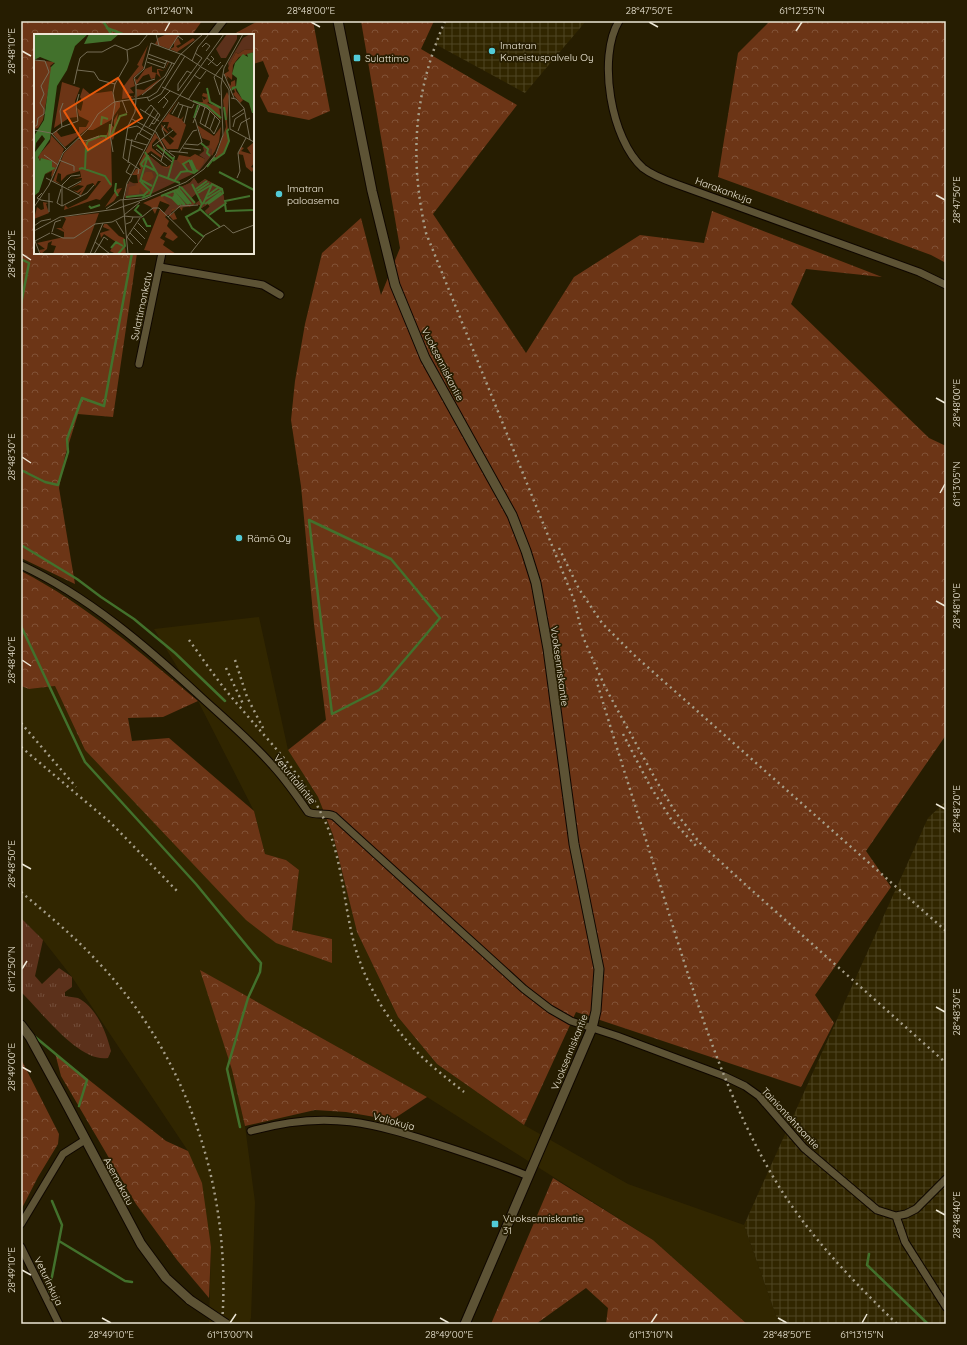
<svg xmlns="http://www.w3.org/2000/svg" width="967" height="1345" font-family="Quicksand,sans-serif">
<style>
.built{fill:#312600}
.industrial{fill:url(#industrial-grid)}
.grass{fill:url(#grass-tufts)}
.forest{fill:url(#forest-crowns)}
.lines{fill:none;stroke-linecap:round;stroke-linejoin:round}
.stream{stroke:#42712c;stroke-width:2.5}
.street-casing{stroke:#0f0700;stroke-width:9}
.secondary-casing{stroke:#0f0700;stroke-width:11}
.street{stroke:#5d5335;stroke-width:7}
.secondary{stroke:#5d5335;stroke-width:9}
.rail{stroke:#a69f8a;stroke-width:2.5;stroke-dasharray:2 4;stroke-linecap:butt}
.secondary-bridge-casing{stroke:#0f0700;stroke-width:11;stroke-linecap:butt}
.secondary-bridge{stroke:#5d5335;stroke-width:9}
.ticks{fill:none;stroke:#ece6d5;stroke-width:1.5}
.poi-dot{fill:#52cbd7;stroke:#261d01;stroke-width:1.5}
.labels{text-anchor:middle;stroke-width:3.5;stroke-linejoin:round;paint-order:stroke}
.poi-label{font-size:10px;fill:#ece6d5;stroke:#261d01;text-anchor:start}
.street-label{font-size:10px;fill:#ece6d5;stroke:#261d01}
.inset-river{fill:none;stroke:#42712c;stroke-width:2}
.inset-road{fill:none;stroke:#756d56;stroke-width:1}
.view{fill:#e8590c;fill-opacity:0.15;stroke:#e8590c;stroke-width:2}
.inset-edge{fill:none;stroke:#ece6d5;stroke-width:2}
.neatline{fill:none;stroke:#ece6d5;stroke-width:1.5}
.ticks-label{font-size:10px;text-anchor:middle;fill:#ece6d5}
</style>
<defs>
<pattern id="industrial-grid" width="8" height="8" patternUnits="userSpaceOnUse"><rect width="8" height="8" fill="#312600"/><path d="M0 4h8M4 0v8" fill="none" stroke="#4f4624"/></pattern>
<pattern id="grass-tufts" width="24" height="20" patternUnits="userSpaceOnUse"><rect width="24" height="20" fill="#5c311b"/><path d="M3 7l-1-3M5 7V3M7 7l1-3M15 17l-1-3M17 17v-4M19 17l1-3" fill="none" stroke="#744f3b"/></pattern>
<pattern id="forest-crowns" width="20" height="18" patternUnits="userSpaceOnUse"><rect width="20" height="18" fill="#6c3516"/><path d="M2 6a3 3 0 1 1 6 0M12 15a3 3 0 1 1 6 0" fill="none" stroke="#815237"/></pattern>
</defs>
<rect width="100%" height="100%" fill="#261d01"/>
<!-- built -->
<path class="built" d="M259,617L288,750L318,797L333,835L357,932L398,1017L437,1064L524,1125L628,1184L744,1225L779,1324H747L653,1240L427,1097L201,971L232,1070L245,1126L255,1202L251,1318L249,1324H209L211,1246L188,1151L72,977L43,940L21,918V686L29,689L55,686L85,750L276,943L332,939L292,930L299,870L286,860L265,854L254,811L198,701L154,629Z"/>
<!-- industrial -->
<path class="industrial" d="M447,21H586L525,93L435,44Z
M946,801V1324H779L744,1225L928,818Z"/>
<!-- grass -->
<path class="grass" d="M21,918L43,940L35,976L42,984L59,968L72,977V987L65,992V996C69,997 74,997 78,998C97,1008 106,1032 111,1051L108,1058C79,1063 41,1011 21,992Z"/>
<!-- forest -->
<path class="forest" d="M21,21H202L192,35H35V253H137L113,417L78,414L65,456L59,488L75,584L21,558Z
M258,21H313L330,111L309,120L268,112L260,96L269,76L263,61L253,64V35H232Z
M361,21H434L421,49L517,105L433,214L526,353L574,277L640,235L704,243L712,211L882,277L806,269L791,304L929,438L946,446V735L866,851L891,887L815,995L834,1023L801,1087L576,1012L524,1125L437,1064L398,1017L357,932L333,835L318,797L288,750L326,720L314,624L301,486L291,420L295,381L305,324L322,253L361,218L381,295L400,248Z
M770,21H946V263L931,255L718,177L738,53Z
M21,571C87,605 142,654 198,701L163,717L128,718L132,741L169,738L254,811L265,854L286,860L299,870L292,930L332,939V963L276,943L246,920L85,750L55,686L29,689L21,686Z
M200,970L427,1097L392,1120L346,1112L315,1110L245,1126L232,1070Z
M55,1053L166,1141L188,1151L202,1183L211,1247L209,1298L177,1260L136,1204L61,1076Z
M21,1059L59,1134L58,1144L38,1177L21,1210Z
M553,1178L653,1240L747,1324H606L608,1308L586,1288L536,1324H491Z"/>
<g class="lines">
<!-- stream -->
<path class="stream" d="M103,21L112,35
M107,28L125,35
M21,259L29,263L21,304
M21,470L45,482L58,485L68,452L67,439L82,398L104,406L132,253
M309,520L391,559L440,618L379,690L332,714Z
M21,545L77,579L101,597L134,619L175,653L225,701
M21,626L85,762L196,884L261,963L260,972L248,998L227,1069L240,1127
M34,1036L87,1080L79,1106
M59,1241L125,1281L132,1282
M869,1254L867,1265L928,1324
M49,1292L62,1225L52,1201"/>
<defs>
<path id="street" d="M619,21C597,57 611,140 643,168C652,175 665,180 676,184L919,272L946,285
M212,35L223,21
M160,267L263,285L280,295
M139,364L162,253
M21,565C88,596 147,647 201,697C225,719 251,741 273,766C286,780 297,796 308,812C316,816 325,812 334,816L524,989L550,1009L571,1021L617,1036L724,1076L745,1086L759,1096L804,1148L877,1210L896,1216L906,1214L916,1209L946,1179
M251,1131C328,1109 374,1123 447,1147C474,1156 502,1165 528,1176
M896,1216L905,1242L946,1307
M21,1224L63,1154L85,1140
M21,1247L59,1324"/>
<path id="secondary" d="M338,21L372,191L395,285L425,358L512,515L526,551L536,583L548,649L574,844L599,969L596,1011L592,1028L465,1324
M21,1025L30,1037L65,1101L141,1244L166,1278L190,1300"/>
</defs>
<!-- street casing -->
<use href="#street" class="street-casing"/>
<!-- secondary casing -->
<use href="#secondary" class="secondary-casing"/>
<!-- street -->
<use href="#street" class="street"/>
<!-- secondary -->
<use href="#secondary" class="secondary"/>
<!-- rail -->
<path class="rail" d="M445,21C414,93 409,157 426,233L574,600L583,637L605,687L657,782L676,813L700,843L747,886L946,1063
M559,548L579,589L602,623L634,655L946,931
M189,640C205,662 221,686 240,707C269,742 302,774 322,815C341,852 343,896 352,935C362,979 387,1021 418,1053C432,1067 448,1079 464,1092
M235,660L247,697L263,728
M226,668L244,706
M596,679C617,750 640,820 662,891C694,994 725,1101 783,1193C815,1242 855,1283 897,1324
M21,723L76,787
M623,734L650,786L671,819L697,847
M21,747L111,823L178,892
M21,892C47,914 74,936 97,961C189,1057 232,1192 222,1324"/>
<defs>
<path id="secondary-bridge" d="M190,1300L226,1324"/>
</defs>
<!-- secondary-bridge casing -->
<use href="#secondary-bridge" class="secondary-bridge-casing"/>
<!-- secondary-bridge -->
<use href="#secondary-bridge" class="secondary-bridge"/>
</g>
<!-- ticks -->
<path class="ticks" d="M311,22L320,27M649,22L658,27M165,31L170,22M796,31L802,22M22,51L31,56M936,195L945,200M22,254L31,260M936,398L945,403M22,457L31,463M940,493L945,484M936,601L945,606M22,660L31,666M936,804L945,809M22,864L31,869M22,969L27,961M936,1007L945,1012M22,1067L31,1072M936,1210L945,1215M22,1270L31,1275M102,1318L111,1323M440,1318L449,1323M778,1318L787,1323M230,1323L236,1314M651,1323L657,1314M862,1323L867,1314"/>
<!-- markers -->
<g class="poi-dot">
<circle cx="492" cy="51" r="4"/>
<rect x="353" y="54" width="8" height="8" rx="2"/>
<circle cx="279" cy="194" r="4"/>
<circle cx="239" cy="538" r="4"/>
<rect x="491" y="1220" width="8" height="8" rx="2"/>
</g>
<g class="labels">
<!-- poi labels -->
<g class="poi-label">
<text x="500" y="49">Imatran<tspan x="500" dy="12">Koneistuspalvelu Oy</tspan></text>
<text x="365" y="62">Sulattimo</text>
<text x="287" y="192">Imatran<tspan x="287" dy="12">paloasema</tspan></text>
<text x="247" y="542">Rämö Oy</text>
<text x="503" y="1222">Vuoksenniskantie<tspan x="503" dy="12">31</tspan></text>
</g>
<!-- street labels -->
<g class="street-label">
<text transform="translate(724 190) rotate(20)" y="4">Harakankuja</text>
<text transform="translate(141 306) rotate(-78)" y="4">Sulattimonkatu</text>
<text transform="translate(443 364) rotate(63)" y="4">Vuoksenniskantie</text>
<text transform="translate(560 666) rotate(82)" y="4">Vuoksenniskantie</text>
<text transform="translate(295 779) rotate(51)" y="4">Veturitallintie</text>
<text transform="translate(569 1052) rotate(-68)" y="4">Vuoksenniskantie</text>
<text transform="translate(791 1118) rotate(47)" y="4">Tainiontehtaantie</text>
<text transform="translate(394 1121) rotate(15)" y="4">Valiokuja</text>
<text transform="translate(119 1181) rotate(62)" y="4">Asemakatu</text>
<text transform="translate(49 1281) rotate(64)" y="4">Veturinkuja</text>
</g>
</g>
<!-- overview -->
<g transform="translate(34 34)">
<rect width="220" height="220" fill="#261d01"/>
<path d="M193,0H203V5L192,24H187L182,15ZM216,0H220V15L210,16L204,20L202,18L195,33L194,29L209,4ZM184,109L181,117L165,137L117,160L121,148L153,129L166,131L171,125L165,121L170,117L169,113Z" fill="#5c311b"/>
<path d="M133,0H146L135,15L121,10L124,4ZM144,4L147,10L142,12L144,14L159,4L161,6L143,18L136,15L140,13V8ZM114,11L108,31L110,34L99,44L101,52L96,54L100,59L92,60L100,63L101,60V63L88,65L89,53L105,32L103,31ZM220,15V18L205,23L199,31L198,46L193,42L194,46L190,40L195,37L194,34L202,18L204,20L210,16ZM0,26L21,28L16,32L18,35L9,86L4,94L0,95ZM134,28H135L130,37L124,36L127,44L117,55L103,63L102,55L110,56L127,44L122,39L121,44L117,45L115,40L109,42L102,51L101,44L103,46L111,35L118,32V38L123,39V35H126L130,37ZM201,46L202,57L209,66L206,69L199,60L201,58L199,53L197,56L194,48L197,52V48ZM28,48L46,54L41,67L43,83L35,84L20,94ZM49,54L56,60L78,57L81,68H86V73L77,86L59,96H54V94L31,113L19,100L26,93L23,98L27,103L45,98V93H52L55,87L45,82L43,74L47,77L49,68L46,63ZM193,58L195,62L193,87L195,107L190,119L180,127L192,93L189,66ZM169,59L174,60L176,67L173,69L185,73L187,86L173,74L164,70H168L165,68H169L168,63L170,66L173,64L168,62ZM145,65L135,80L147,85L150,82L148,86L152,91L144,115H133L127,105L130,104L136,111L140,107L134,101L139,104L143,100L136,93L134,94L136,97L131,101L133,99L128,95L127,90L134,98L136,97L133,94L135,88H128ZM84,79L80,103L79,106L77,104L78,152L66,166L62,165L30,176L31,171L34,174L53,165L67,147H64L61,152L59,149L53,151L47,161L45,160L48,156L44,159L39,156L43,157L50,152L44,151L36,155L47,148L48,144L39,145L47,143L46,137L33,141L27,147V140L24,139L22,147L27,150L19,147L30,119L44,105L50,108L72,102L77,91L80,93V86ZM163,91L180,102L187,93L185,108L178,122V115L175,114L176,107L168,104ZM121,99L131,114L129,118L123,112L120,114L123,111L128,116L129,113L123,104L118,110V114L128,122L127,124L117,117L113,120L128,132L133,133L143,126L145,121L156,123L161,120L171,125L169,130L164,137L160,135L157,128L153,129L151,135L121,148L117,160L91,164L93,150L104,149L103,141H98L102,135H107L105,130ZM17,101L30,115L19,141L17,143L18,137L10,141L8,149L10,141L18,136V129L7,124L6,127L4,122L16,108ZM219,109L220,129L217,133L220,134L218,138L212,133L209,121L204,120L207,113L210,114L207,117L217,120L213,114ZM160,144L164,150L171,145L188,155L191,170L174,180L171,177L176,173L174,170L166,175V171L161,170L167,165L163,159L157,164L161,170L155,173L154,170L149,171L148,177L145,173L136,179L137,181L140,178L143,185L139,186L134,180L131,183L135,187L133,192L144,203L139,207L131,203L133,199L130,198L126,204L131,207L129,211L142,220H116V217L110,216L112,211L126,175L130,179L136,171L126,167L121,180L117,173L109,169L156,149ZM88,154L80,167L71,173L83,155ZM9,168L14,169L12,170L15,179L0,185L3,173L7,176L10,175ZM65,179L50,220H25L22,209L25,220H19L22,212L17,211L18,207L14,209L13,215L7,220L5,216L11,215L3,209L30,203V198L22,194H27L31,197L28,194L32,185L30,183ZM70,190H73L85,202L90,204L92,220H82L76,217L82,208L70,200L67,204L66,199L76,196L69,193Z" fill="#6c3516"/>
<path d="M117,123L130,134H138L140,126H143L154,137L147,138L144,147H138L133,152L131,148L120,149L116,157L104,146L110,130ZM112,138H118L120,143L117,146L109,148L108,142ZM160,144L164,150L171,145L188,154L191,170L173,180L171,177L176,172L174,170L166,175L168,170H161L167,165L163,159L157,164L159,172L138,175L137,180L133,181L130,179L136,171L129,164L131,160L156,149ZM95,147L103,151L95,153L94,161L105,160L106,154L110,160L114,157L110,161L91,162Z" fill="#5c311b" fill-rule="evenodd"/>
<path d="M0,0H54L41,12L33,36L23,52L16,105L4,123L6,127L7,124L18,127V133L22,134L11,140L5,158L0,162V102L10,86L17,33L21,29L6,23L0,26ZM8,101L11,105L1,118L2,109ZM55,0H85L77,7L50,10ZM220,18V79H218L215,69L208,65L202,54L197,57L198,53L202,52L203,44L198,40L201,29L209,20L214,23L213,20Z" fill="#42712c" fill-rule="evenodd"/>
<path class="inset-river" d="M173,54L176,68L187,74M159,67L173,72L187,84M190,73L192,86M160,84L164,71M67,91L68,83L74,85M77,102L86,82L93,80M75,103L76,90M167,109L174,115L173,119L176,122M123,111L140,126M52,118L75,103M111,118L124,141M155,126L160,138M156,126L149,130L154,137L160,139L164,136M157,126L162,137M179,127L190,119L195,107L193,97L195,95M110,131L122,137M173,133L181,123M45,135L48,134L71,142L77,151M51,135L52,112L54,107L67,102H72V105M185,138L220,156M125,141L146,149M134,144L140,123M107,146L118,152M141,146L147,138L154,137M106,148L114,121L107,130L109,133M107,148L116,157M82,149L81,157L84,162M158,150L168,170L165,176L152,183L158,194L170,203M147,153L161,169M145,155L157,170M162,155L173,147M143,156L155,170M142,157L154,170M163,157L175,149M140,158L151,171M164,159L177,151M140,160L150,171M131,161L138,164L145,171M174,161L185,153M127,162L145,155L146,152M139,162L147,171M92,163L110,161L114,157M108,164L116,161L124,141M172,165L188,155M169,170L178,150L188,155L189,159L174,170M171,170L187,158M192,170L191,167L216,162M105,171L101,176L108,182M55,172L57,174L66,171M166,175L186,193M175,181L191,170L192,177L220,176M109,184L113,192H117M77,214L82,208L89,212M84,220L91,212L90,205"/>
<path class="inset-road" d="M122,0L125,12M117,9L149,21L166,32M168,13L172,9L176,12L172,17M93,16L105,11L114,0M135,16L144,2L149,6M114,20L141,30M114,24L132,30M173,24L183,32L187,28M0,26L11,27L15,38L7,52L10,60L6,69L10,75V80L4,84L3,91L0,93M158,27L164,13L175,0M113,28L130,34L133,26M174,31L180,25L177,22M167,33L188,45L195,56M43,36L46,24L53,18H68L81,11L93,16M190,40L200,64M160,41L166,45L172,37M131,42L138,29M40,50L43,36L60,38L65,46L81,50M102,51L100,44L110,35L117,9M102,51L121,45M128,53L173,74L186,87M195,56L196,95L220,108M144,57L168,24L161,19M144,57V50L153,37L157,39M108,61L131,42M186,61L180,43L189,31M113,63L115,67L127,60L151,22M102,64V51M197,64L202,65L210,74L216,106M102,65L101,78L94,92L89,124L105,135L104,140M88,66L93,79M154,66L166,48M124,69L136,57M145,70L158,74L160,70M171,73L166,89L176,95M129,74L134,67L130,63M106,75L125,87M111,78L117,71L126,81L120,90L117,89M138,80L145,68M181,82L176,95L180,100L186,87M198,83L210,75M144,84L149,71M98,85L122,98L131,115M150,89L154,73M159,89L166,71M131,91L128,95L131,102M28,93L44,87L42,71L45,60M115,93L124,79M171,93L176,77M199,93L201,85L210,79M94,94L103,92L118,101M0,96L17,99L32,115M204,97L207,89L216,84M18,100L28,93L26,77L29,69M105,100L120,74M44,104L51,107L65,102M92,105L113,111M101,106L104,99L116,106M151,110L164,111L168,108L161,85M97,111L109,116M119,112L139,96M149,114L167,116M122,115L138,128M131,115L141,123M135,117L154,119M79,118L76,100L81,70L79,59L81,50L94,27L93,16M145,118L159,97L163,96M117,120L133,132M10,121L24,131M25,126L40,132V137M127,127L131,115M94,129L98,105M96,130L92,138L97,141M12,144L47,162M203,144L206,137L204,119L212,104M28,151L37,142L46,141M34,154L47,147M27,155L23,169L28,172M8,159L3,164L7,166L19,168M15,159V178M28,172L53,159L60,151M28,172V151M0,173L15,151L29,119L56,93L64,80L80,68L115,63L123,58L146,21L169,0M72,175L86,166L108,164M90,181L106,168M99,183H108L119,174H125L162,210M134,183L146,172L164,171M82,187L90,200M104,189L113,198M0,192L7,187L17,185M99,193L111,205M0,197L26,183L82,175L111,165L152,148L170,135L182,120L189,101L187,52L190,34L209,0M18,198L21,188L27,186M17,199L29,204H40L61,190L78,188L90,182L99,183L97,188L92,190M96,199L108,211M0,204L1,207L16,199M1,207L6,220M61,208L76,220M99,210L93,203L106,184M56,220L69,189M60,220L70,203L74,206M94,220L89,167L93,149L123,93L190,0M156,220L171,201L190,191L199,199L220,191"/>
<path class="view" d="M84,44L108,84L54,116L30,77Z"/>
<rect width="220" height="220" class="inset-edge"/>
</g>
<!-- border -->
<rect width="967" height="1345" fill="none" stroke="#261d01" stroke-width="44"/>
<rect x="22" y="22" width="923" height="1301" class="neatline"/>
<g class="ticks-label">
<text x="170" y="14">61°12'40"N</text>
<text x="311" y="14">28°48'00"E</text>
<text x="649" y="14">28°47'50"E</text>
<text x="802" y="14">61°12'55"N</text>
<text transform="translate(11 51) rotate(-90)" y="4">28°48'10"E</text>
<text transform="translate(956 200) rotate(-90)" y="4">28°47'50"E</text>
<text transform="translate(11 254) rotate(-90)" y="4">28°48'20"E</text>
<text transform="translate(956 403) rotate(-90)" y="4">28°48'00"E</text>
<text transform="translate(11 457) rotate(-90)" y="4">28°48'30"E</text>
<text transform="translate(956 484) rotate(-90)" y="4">61°13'05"N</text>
<text transform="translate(956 606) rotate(-90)" y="4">28°48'10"E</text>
<text transform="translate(11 660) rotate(-90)" y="4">28°48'40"E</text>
<text transform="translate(956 809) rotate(-90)" y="4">28°48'20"E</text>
<text transform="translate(11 864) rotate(-90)" y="4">28°48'50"E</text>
<text transform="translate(11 969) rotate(-90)" y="4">61°12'50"N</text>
<text transform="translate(956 1012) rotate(-90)" y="4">28°48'30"E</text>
<text transform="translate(11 1067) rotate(-90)" y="4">28°49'00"E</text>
<text transform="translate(956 1215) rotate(-90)" y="4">28°48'40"E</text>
<text transform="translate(11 1270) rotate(-90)" y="4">28°49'10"E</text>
<text x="111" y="1338">28°49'10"E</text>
<text x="230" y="1338">61°13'00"N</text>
<text x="449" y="1338">28°49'00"E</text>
<text x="651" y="1338">61°13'10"N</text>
<text x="787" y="1338">28°48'50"E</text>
<text x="862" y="1338">61°13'15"N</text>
</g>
</svg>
